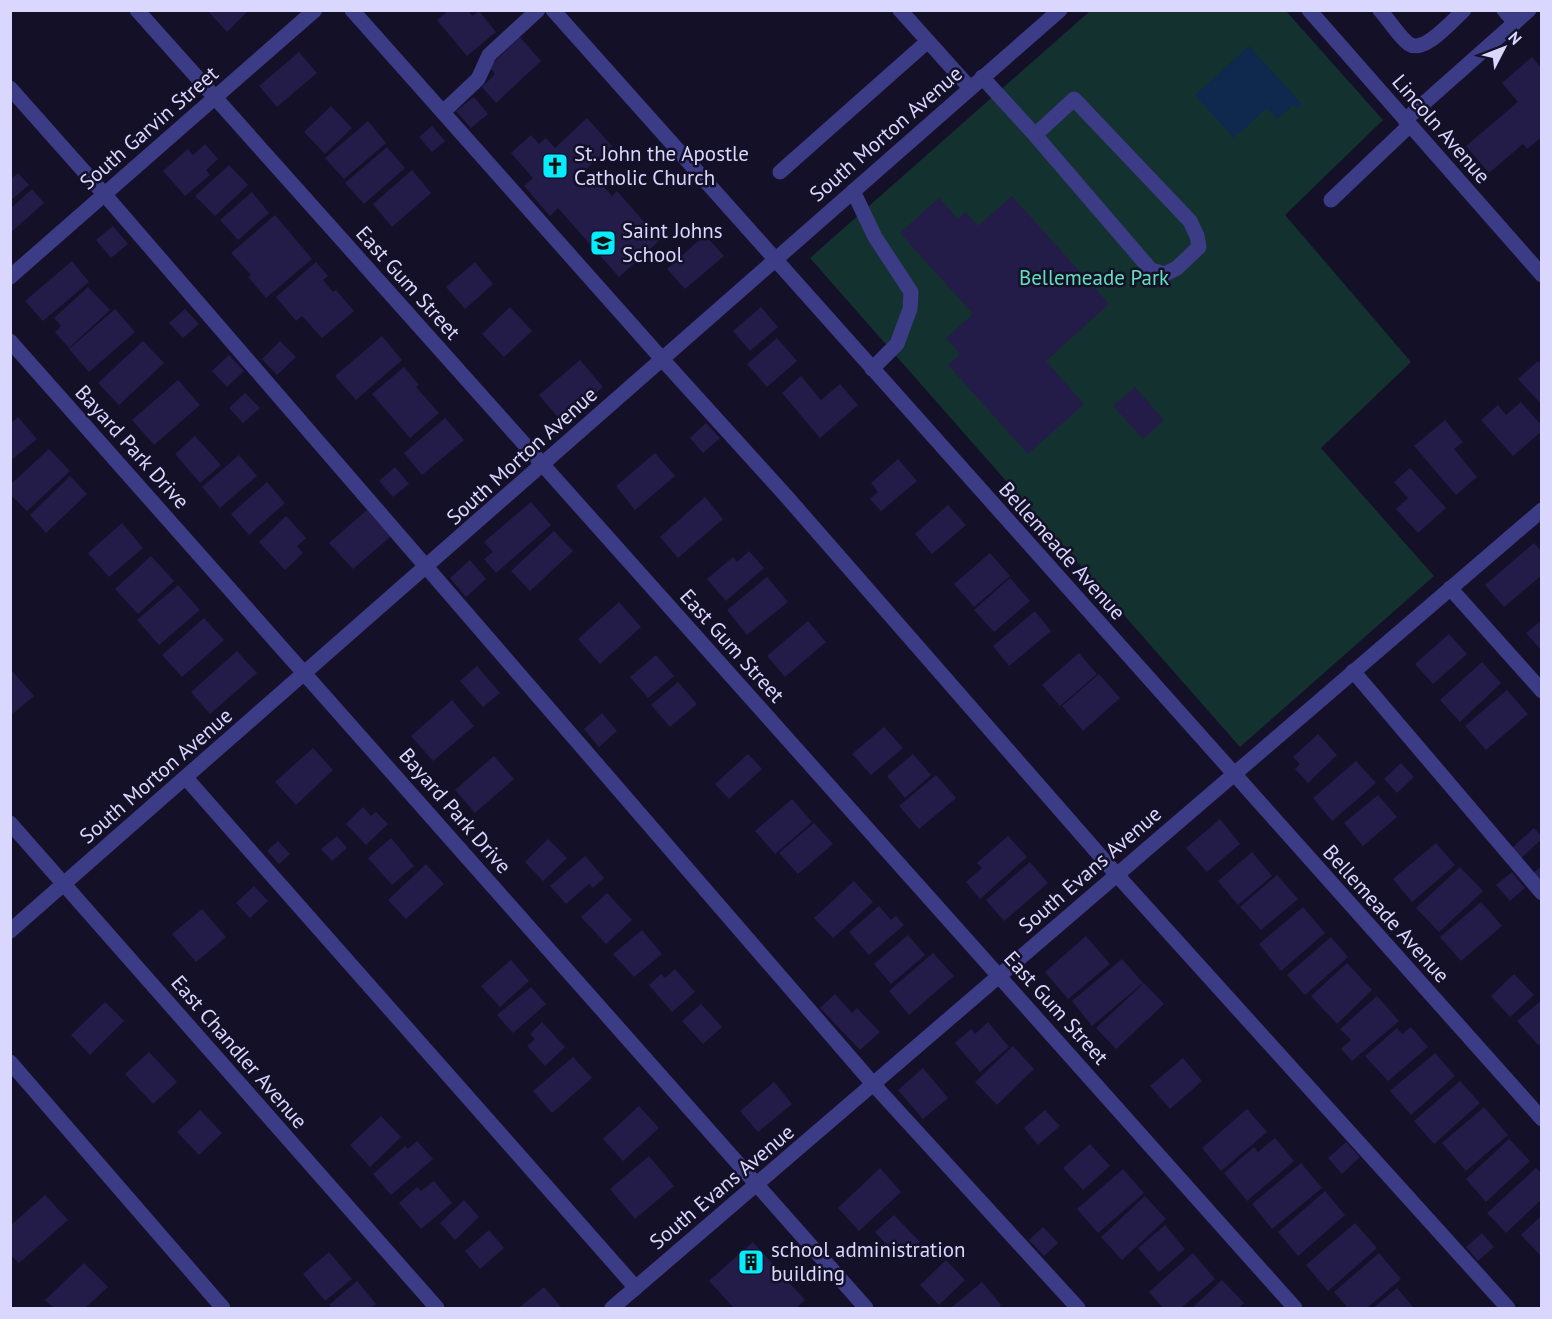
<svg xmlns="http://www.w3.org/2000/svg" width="1552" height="1319" font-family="'PT Sans',sans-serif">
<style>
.green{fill:#13322f}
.water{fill:#0f284d}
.building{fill:#241c48}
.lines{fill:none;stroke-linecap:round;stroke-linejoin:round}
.minor{stroke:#3c3b86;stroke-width:15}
.labels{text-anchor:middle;stroke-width:5;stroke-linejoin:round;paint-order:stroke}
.street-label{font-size:21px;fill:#dad7ff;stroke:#131028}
.poi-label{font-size:21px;fill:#dad7ff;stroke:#131028;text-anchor:start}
.park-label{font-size:21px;fill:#62dfbc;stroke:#131028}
</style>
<rect width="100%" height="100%" fill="#131028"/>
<!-- green -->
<path class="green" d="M1090,11H1286L1383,120L1285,215L1411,362L1321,448L1434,576L1240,747L810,258Z"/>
<!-- water -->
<path class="water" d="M1249,46L1302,104L1297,109L1293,105L1277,119L1267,108L1234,138L1195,95Z"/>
<!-- building -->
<path class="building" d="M207,10H249L227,32Z
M449,10H468L472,16L479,11L496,32L467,56L437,20Z
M520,37L541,61L496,103L482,87L495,74L489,67Z
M299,52L317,73L277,107L259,86Z
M1532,57L1542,69V137L1527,149L1523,144L1489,173L1466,146L1518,102L1502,83Z
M474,97L488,114L471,128L456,111Z
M331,106L352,128L325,154L304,132Z
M587,118L612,146L576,178L582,185L593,175L612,196L617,191L660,240L619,277L558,208L550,216L524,186L533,178L511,153L531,135L539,144L546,138L555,148Z
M368,121L386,143L344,179L325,158Z
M432,126L445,141L432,152L419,137Z
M205,144L218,159L206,170L210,175L185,196L163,171L188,149L193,155Z
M387,147L405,168L364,204L345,183Z
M229,165L248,185L215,216L195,196Z
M412,170L431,193L392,227L373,204Z
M18,173L29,185L10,201V180Z
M32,189L44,203L10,233V209Z
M252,192L269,213L238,240L220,220Z
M1012,196L1109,304L1046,361L1084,404L1028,454L948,365L960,354L946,338L973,314L900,233L939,198L958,219L966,212L978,226Z
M275,215L312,259L266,298L248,277L251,275L231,253Z
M113,226L128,244L111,258L96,240Z
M705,235L724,256L685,289L667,269Z
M72,261L89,282L43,321L25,301Z
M316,262L328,276L323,280L333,292L336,290L354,311L322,338L302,316L296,321L276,297Z
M475,262L493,284L465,309L446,287Z
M88,287L110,310L69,348L55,332L61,326L54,318Z
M510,307L532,331L504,357L482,334Z
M761,307L778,327L750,351L733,331Z
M115,309L135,332L89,372L69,349Z
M185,309L199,324L183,338L169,323Z
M382,336L402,360L356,400L335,376Z
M777,338L797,361L767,387L747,364Z
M143,341L164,363L119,405L98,383Z
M280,341L296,357L277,375L262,359Z
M229,355L244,371L227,387L212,371Z
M580,360L603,387L562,422L539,395Z
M1538,361L1542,365V405L1518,379Z
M404,367L419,385L416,387L439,413L410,438L372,394Z
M801,376L821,400L840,384L858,405L820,438L782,393Z
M178,380L200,405L154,445L132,420Z
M1135,387L1164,420L1143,439L1113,406Z
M245,393L260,408L243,423L229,408Z
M1521,402L1542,426V431L1513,456L1481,420L1498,405L1506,415Z
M18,417L37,439L10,461V424Z
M445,418L464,440L422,475L404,453Z
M1445,420L1463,442L1454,449L1477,477L1456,495L1414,446Z
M706,423L720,438L703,453L690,438Z
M195,436L221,465L200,483L175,454Z
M49,449L70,471L27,511L10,494V485Z
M655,453L675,476L635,510L616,486Z
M239,455L257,476L220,508L202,487Z
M898,459L917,481L881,511L870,499L878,492L871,483Z
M395,467L409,484L393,497L379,481Z
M1410,468L1446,508L1418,533L1396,509L1408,498L1394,482Z
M70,476L87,494L46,533L30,515Z
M267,482L285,503L249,535L231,514Z
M705,497L723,519L678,558L660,537Z
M531,502L551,525L496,573L484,559L493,552L484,542Z
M948,505L966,525L932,554L915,534Z
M367,510L390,537L353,569L329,543Z
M286,516L306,538L297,546L303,553L285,570L259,542Z
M122,523L143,548L109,577L88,553Z
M554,531L573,551L530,591L511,571Z
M1534,543L1542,552V575L1504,607L1485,585Z
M749,551L764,568L726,601L707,579L733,557L737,562Z
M990,553L1010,576L974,607L954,584Z
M151,556L174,581L138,614L115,589Z
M470,560L486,579L466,597L450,578Z
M767,577L788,602L747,635L727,610Z
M1010,578L1030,601L994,632L974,610Z
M178,585L200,610L159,645L137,620Z
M619,602L641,627L600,664L578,639Z
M1035,611L1051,631L1009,666L993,646Z
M204,618L224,640L182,677L162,655Z
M1542,620V651L1526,633Z
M808,621L826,642L785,677L767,656Z
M1449,634L1467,654L1433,684L1415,664Z
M237,651L257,673L210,714L191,692Z
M1079,653L1097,674L1060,706L1042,685Z
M656,655L674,676L648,698L630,677Z
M1482,662L1501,683L1460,722L1440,700Z
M477,666L500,693L483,707L460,681Z
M13,672L34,696L10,716V674Z
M1099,674L1120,698L1083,731L1062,706Z
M678,682L697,704L670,727L651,705Z
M1507,690L1528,714L1486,750L1465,726Z
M452,700L474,726L433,761L411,736Z
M602,713L617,731L599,747L584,729Z
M884,727L903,748L871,775L852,754Z
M1318,734L1337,755L1308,783L1295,769L1300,764L1293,757Z
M313,748L333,770L296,805L275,782Z
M748,754L762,769L729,799L715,784Z
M913,754L931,775L905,798L887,776Z
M494,756L514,779L475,813L455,790Z
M1356,761L1376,783L1332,821L1313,798Z
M1401,763L1414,777L1397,793L1384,779Z
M936,775L956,798L919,829L899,806Z
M1378,795L1397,817L1363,846L1344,823Z
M792,799L812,822L775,854L755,831Z
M363,807L371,816L376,812L388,824L366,845L346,824Z
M1220,819L1240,844L1207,872L1186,848Z
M814,823L833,844L798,874L779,853Z
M1534,828L1542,837V839L1521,858L1512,848Z
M337,836L347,848L332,861L321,849Z
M1008,836L1027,857L980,899L966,882L982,868L977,863Z
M391,838L414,866L392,885L368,858Z
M548,839L567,858L543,881L525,862Z
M278,841L290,854L279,864L267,851Z
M1436,843L1455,865L1412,902L1393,879Z
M1252,852L1272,876L1238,905L1218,881Z
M585,856L604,878L593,888L589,884L566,904L550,886Z
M1030,862L1048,883L1004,921L986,900Z
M426,864L444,884L406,919L388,900Z
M1542,866V885L1532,874Z
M1460,867L1483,891L1439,932L1416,908Z
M1512,872L1525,888L1510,901L1496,885Z
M1277,875L1298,899L1261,930L1240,907Z
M854,881L873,902L833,938L814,918Z
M254,886L268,901L250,918L236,903Z
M607,893L632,920L606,944L581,917Z
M1481,902L1502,926L1461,961L1440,937Z
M879,906L891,920L896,916L904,925L869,955L849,932Z
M1303,907L1325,933L1281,971L1259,944Z
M202,909L226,937L196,962L172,934Z
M642,930L662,954L634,977L613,954Z
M908,935L925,955L891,984L874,964Z
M1086,936L1110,964L1068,999L1045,972Z
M1331,937L1348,957L1305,995L1287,975Z
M933,953L954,976L909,1015L889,991Z
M1122,959L1143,983L1092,1026L1072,1001Z
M511,960L529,981L500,1007L481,986Z
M1347,963L1372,990L1337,1024L1311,996Z
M675,969L695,992L672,1012L649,985L661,974L665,978Z
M1514,974L1534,995L1510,1017L1491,996Z
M1144,983L1164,1004L1116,1049L1096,1028Z
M531,987L546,1004L513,1033L497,1015Z
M835,994L852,1013L857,1008L880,1032L860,1050L820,1008Z
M1377,996L1399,1021L1352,1061L1341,1049L1351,1040L1340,1029Z
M1542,1000V1042L1538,1045L1517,1021Z
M105,1002L124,1021L90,1055L71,1035Z
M701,1004L722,1027L703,1044L682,1021Z
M542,1022L565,1047L545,1066L527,1046L535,1039L530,1034Z
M988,1022L1009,1047L980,1072L955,1043L971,1029L975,1034Z
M1411,1027L1428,1047L1388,1081L1365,1056L1397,1028L1402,1034Z
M1013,1046L1034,1069L997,1105L975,1082Z
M149,1052L177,1082L153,1104L125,1074Z
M1435,1053L1455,1076L1411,1115L1390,1091Z
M573,1057L592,1078L552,1113L533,1091Z
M1183,1058L1202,1081L1170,1109L1150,1086Z
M923,1068L948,1098L923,1119L898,1090Z
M1460,1081L1480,1103L1434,1144L1414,1121Z
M774,1082L792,1104L758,1132L740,1111Z
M639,1106L659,1128L623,1161L603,1139Z
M1484,1107L1508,1135L1466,1171L1442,1143Z
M1247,1109L1267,1132L1221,1171L1202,1148Z
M200,1110L222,1133L199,1155L177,1132Z
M1045,1110L1060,1126L1038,1145L1024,1128Z
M381,1116L401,1137L370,1167L350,1145Z
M1275,1138L1294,1161L1247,1201L1224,1173L1254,1147L1258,1152Z
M1509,1139L1530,1161L1486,1202L1466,1179Z
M417,1141L433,1159L391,1195L373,1174L405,1146L408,1149Z
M1346,1142L1360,1157L1342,1174L1328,1158Z
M1090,1144L1110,1166L1083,1190L1063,1168Z
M649,1156L674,1186L635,1219L610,1189Z
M1301,1163L1322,1188L1272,1229L1252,1204Z
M880,1168L901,1192L859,1231L838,1208Z
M1536,1168L1542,1174V1199L1506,1233L1487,1213Z
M1123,1169L1144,1193L1098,1233L1077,1209Z
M434,1181L452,1203L421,1229L399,1203L417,1187L421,1191Z
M1325,1191L1345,1215L1298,1256L1278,1232Z
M45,1195L68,1220L19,1263L10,1254V1226Z
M1145,1196L1166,1219L1122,1260L1101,1237Z
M464,1200L479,1217L455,1240L440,1223Z
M894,1215L920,1242L901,1260L875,1232Z
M1542,1215V1257L1521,1235Z
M1355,1223L1377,1248L1328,1291L1306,1265Z
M1165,1225L1185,1249L1159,1272L1138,1248Z
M1043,1227L1058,1243L1044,1256L1029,1240Z
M489,1230L504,1248L480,1269L465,1251Z
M1482,1233L1494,1247L1478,1261L1466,1247Z
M753,1242L805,1300L796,1308H734L709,1281Z
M329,1252L352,1279L325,1301L303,1274Z
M1193,1253L1215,1279L1181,1308H1163L1149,1292Z
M1379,1253L1401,1279L1367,1308H1348L1334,1292Z
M946,1260L965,1280L939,1305L920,1285Z
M84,1263L108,1287L85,1308H54L45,1300Z
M1222,1280L1244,1303L1239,1308H1192Z
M357,1281L376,1304L371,1308H332L329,1305Z
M982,1282L1001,1305L998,1308H951Z
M544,1287L562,1308H519Z
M1397,1288L1414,1308H1373Z"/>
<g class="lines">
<!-- minor -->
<path class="minor" d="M137,10L1295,1308
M352,10L662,359L787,497L1117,875L1508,1308
M553,10L1542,1119
M900,10L970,88
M1309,10L1542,275
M1380,10C1388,19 1400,38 1409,44C1424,54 1453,20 1464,10
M1504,10L1515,23
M982,77L1035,135L1151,270L1165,274L1177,268L1199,247L1197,236L1190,221L1074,99L1035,135
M10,88L105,195L874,1085L1078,1308
M443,112L478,79L489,55L538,10
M1405,120L1529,10
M780,172L928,41
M853,191L875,237L911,292L910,309L897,344L872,369
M1331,200L1410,125
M10,277L315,10
M10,341L866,1308
M1450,588L1542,691
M1353,671L1542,893
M186,778L636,1288
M10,823L437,1308
M10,931L1060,10
M10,1062L223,1308
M612,1308L1542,510"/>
</g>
<!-- icons -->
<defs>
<symbol id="church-square" viewBox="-11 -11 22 22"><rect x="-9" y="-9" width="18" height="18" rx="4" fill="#04ecfd" stroke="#131028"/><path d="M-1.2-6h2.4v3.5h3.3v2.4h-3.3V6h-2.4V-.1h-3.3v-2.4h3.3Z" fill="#111"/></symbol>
<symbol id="school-square" viewBox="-11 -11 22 22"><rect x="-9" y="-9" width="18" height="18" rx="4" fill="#04ecfd" stroke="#131028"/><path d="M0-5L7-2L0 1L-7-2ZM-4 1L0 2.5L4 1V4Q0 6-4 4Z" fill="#111"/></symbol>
<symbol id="building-square" viewBox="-11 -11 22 22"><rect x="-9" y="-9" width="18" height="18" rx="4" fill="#04ecfd" stroke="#131028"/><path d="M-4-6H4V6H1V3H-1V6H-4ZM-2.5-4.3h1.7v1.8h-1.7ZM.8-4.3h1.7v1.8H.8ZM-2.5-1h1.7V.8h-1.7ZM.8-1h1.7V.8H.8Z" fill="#111"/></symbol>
</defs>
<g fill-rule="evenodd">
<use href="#church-square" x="540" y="151" width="30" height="30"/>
<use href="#school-square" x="588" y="228" width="30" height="30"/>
<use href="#building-square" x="736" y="1247" width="30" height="30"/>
</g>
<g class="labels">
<!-- street labels -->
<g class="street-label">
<text transform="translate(149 128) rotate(-41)" y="7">South Garvin Street</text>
<text transform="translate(1441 129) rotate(49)" y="7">Lincoln Avenue</text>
<text transform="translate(886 134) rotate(-41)" y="7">South Morton Avenue</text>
<text transform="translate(408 283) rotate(48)" y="7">East Gum Street</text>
<text transform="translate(132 447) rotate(48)" y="7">Bayard Park Drive</text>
<text transform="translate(522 456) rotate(-42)" y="7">South Morton Avenue</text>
<text transform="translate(1062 551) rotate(48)" y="7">Bellemeade Avenue</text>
<text transform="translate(732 646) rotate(48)" y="7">East Gum Street</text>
<text transform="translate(156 776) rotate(-41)" y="7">South Morton Avenue</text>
<text transform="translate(455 811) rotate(49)" y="7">Bayard Park Drive</text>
<text transform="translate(1090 870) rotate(-41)" y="7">South Evans Avenue</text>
<text transform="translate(1386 914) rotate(48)" y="7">Bellemeade Avenue</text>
<text transform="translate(1056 1008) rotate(48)" y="7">East Gum Street</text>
<text transform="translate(239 1052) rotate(49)" y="7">East Chandler Avenue</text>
<text transform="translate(722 1187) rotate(-40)" y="7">South Evans Avenue</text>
</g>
<!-- poi labels -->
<g class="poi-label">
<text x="574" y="161">St. John the Apostle<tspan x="574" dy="24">Catholic Church</tspan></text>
<text x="622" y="238">Saint Johns<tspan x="622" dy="24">School</tspan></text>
<text x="771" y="1257">school administration<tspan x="771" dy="24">building</tspan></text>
</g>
<!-- park labels -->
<g class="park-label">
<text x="1094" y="285">Bellemeade Park</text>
</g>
</g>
<!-- border -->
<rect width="1552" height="1319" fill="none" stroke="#dad7ff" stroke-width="24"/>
<!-- north arrow -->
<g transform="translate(1504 48) rotate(48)" stroke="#131028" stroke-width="4.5" paint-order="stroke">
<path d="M0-4.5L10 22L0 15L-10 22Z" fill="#dad7ff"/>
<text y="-9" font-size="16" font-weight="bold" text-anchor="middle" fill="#dad7ff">N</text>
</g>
</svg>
